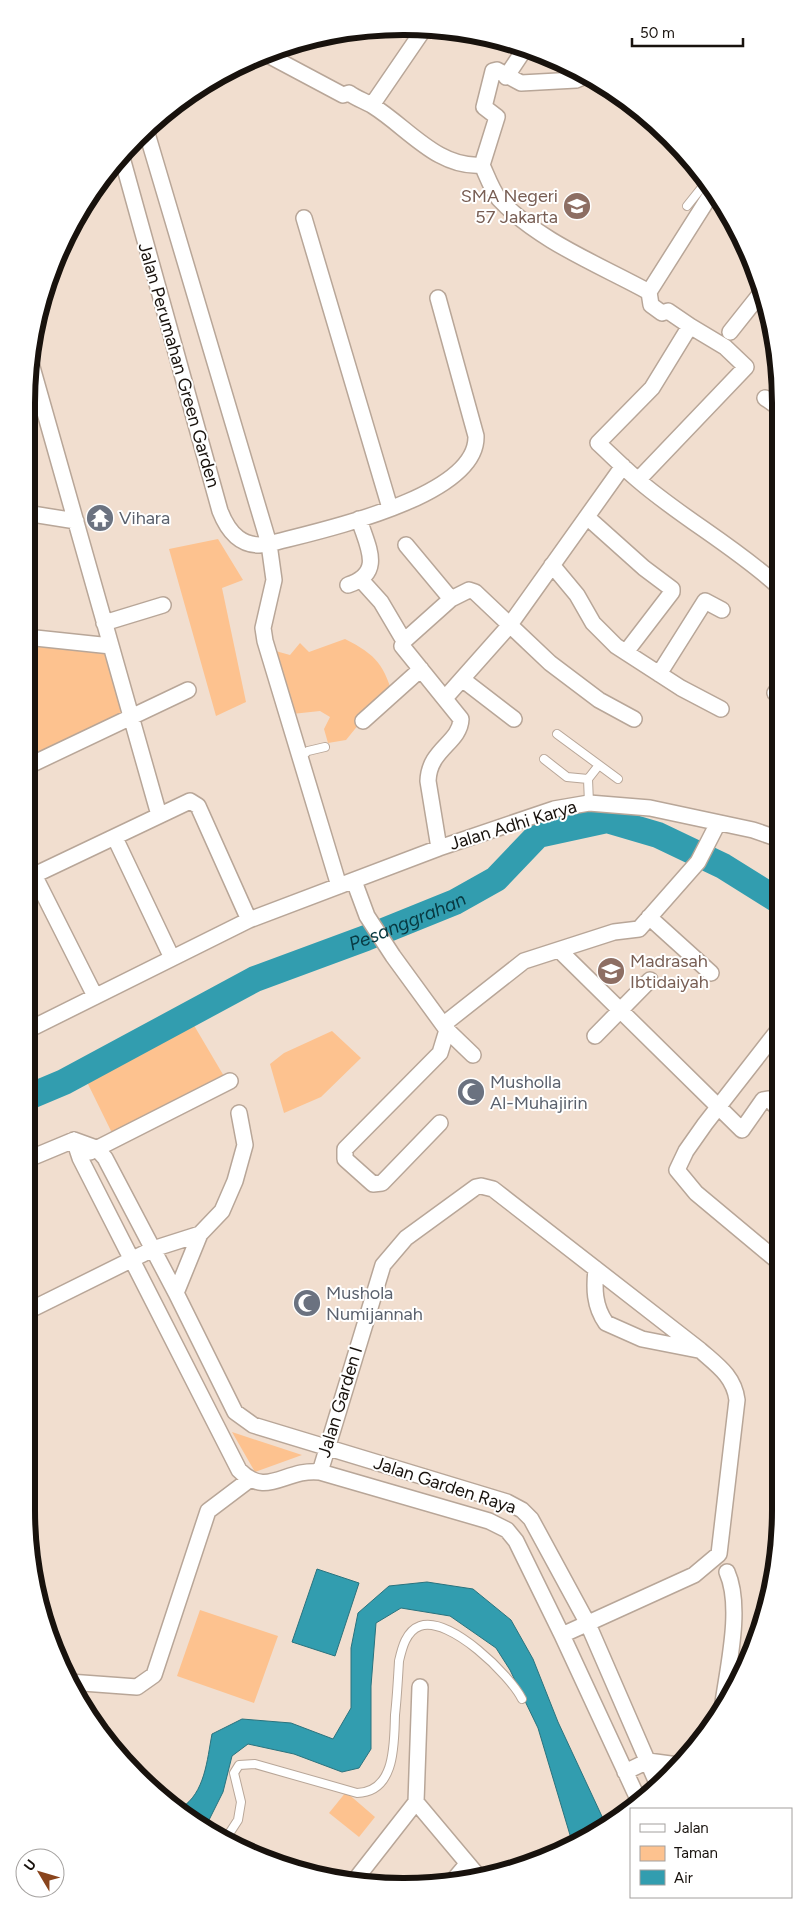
<svg xmlns="http://www.w3.org/2000/svg" width="807" height="1913" font-family="Figtree,sans-serif">
<style>
.green{fill:#fdc28f}
.water{fill:#329daf;stroke:#2a737e}
.lines{fill:none;stroke-linecap:round;stroke-linejoin:round}
.river{stroke:#329daf;stroke-width:26}
.service-casing{stroke:#b8a698;stroke-width:10}
.minor-casing{stroke:#b8a698;stroke-width:18}
.service{stroke:#fff;stroke-width:8}
.minor{stroke:#fff;stroke-width:15}
.labels{text-anchor:middle;stroke-width:4;stroke-linejoin:round;paint-order:stroke}
.education-label{font-size:18px;fill:#785e54;stroke:#fff;text-anchor:end}
.street-label{font-size:18px;fill:#18120d;stroke:#fff}
.worship-label{font-size:18px;fill:#5b616d;stroke:#fff;text-anchor:start}
.water-label{font-size:19px;font-style:italic;fill:#083941;stroke:#fff}
.rim{fill:none;stroke:#18120d;stroke-width:6}
</style>
<rect width="100%" height="100%" fill="#f1decf"/>
<!-- green -->
<path class="green" d="M218,539L243,580L222,588L246,702L216,716L169,549Z
M345,639C377,655 385,666 394,700L368,713L346,740L328,743L324,729L330,717L320,711L292,714L272,650L290,655L300,643L309,652Z
M104,645L126,710L26,761V646Z
M192,1022L228,1083L112,1133L86,1080Z
M332,1031L361,1058L321,1097L284,1113L270,1064L284,1053Z
M232,1432L302,1455L255,1472Z
M200,1610L278,1636L254,1703L177,1676Z
M346,1792L375,1817L359,1837L329,1813Z"/>
<!-- water -->
<path class="water" d="M317,1569L359,1583L335,1656L292,1642Z
M427,1582L473,1589L511,1620L533,1659L558,1722L606,1825L592,1836L573,1845L538,1728L510,1670L496,1648L450,1616L401,1608L376,1623L371,1686V1749L359,1768L342,1772L294,1754L248,1744L232,1756L223,1792L206,1826L204,1827L181,1808C205,1793 207,1760 212,1734L242,1719L291,1723L333,1739L351,1708V1648L358,1613L389,1586Z"/>
<g class="lines">
<!-- river -->
<path class="river" id="s1" d="M26,1098L64,1082L255,979L366,938L455,902L496,879L538,835L607,820L658,835L723,866L779,901"/>
<defs>
<path id="service" d="M687,206L707,181
M557,734L618,779
M299,758L308,751L325,747
M544,759L567,777L588,779L589,803
M588,779L599,765
M225,1840L238,1820L241,1802L234,1773L239,1765L255,1764L357,1793C396,1792 394,1743 395,1715C397,1697 398,1679 399,1661C402,1648 406,1631 420,1626C450,1616 510,1675 522,1699"/>
<path id="minor" d="M266,54L343,95L349,93C357,99 365,101 373,106C407,127 438,169 482,165
M506,77L526,47
M372,105L424,29
M146,130L269,544L274,580L263,628L265,641L339,886
M121,154L220,511C229,534 243,549 269,544C317,531 478,498 476,436L438,298
M482,165C487,176 492,190 499,199C538,241 600,265 649,292
M482,165L497,117L484,107L493,71L497,70L521,83L576,80L583,77
M304,218L390,508
M649,292L651,305L662,313L668,311L690,326L652,388L598,443C611,455 624,468 638,480C682,518 734,546 778,586
M649,292L713,191
M730,332L761,293
M32,367L159,815
M765,398L778,407
M638,480L746,367L725,347L690,326
M26,513L76,521
M587,517L644,568L672,589V592L626,652
M406,545L451,599L469,590L475,592L550,663L599,700L634,719
M552,565L577,595L593,623L616,646L681,688L721,709
M362,581L381,602L404,641
M348,585C385,573 367,546 359,519
M104,623L163,605
M26,637L111,646
M659,674L705,601L722,610
M462,679L514,719
M775,693L778,689
M446,697L509,626L623,466
M363,721L421,669
M26,767L188,690
M115,838L172,958
M439,848L428,781C429,749 460,743 461,719L402,646L404,641L451,599
M34,875L95,996
M26,879L190,801L198,806L249,920
M354,881L367,916L393,956L447,1030L440,1053L345,1149V1159L373,1184L382,1183L440,1123
M649,917L711,973
M559,950L742,1130L763,1100L769,1099L780,1111
M444,1024L524,961L614,932L639,929L698,862L718,823
M779,1029L705,1124L686,1151L677,1170L696,1193L780,1263
M447,1030L473,1055
M26,1031L249,920L439,848L554,809L589,803L650,808L753,830L779,839
M595,1036L650,980
M74,1140L80,1158L239,1470C267,1499 285,1468 320,1472L489,1521L507,1530L516,1541L562,1635L638,1799
M74,1140L96,1148L105,1158L176,1293L235,1412L253,1425L507,1502L522,1510L531,1519L588,1624L657,1783
M90,1152L230,1081
M26,1160L74,1140
M596,1269C594,1288 594,1306 606,1323L642,1339L698,1350
M176,1293L200,1234L222,1211L235,1181L245,1145L239,1113
M26,1312L153,1249L200,1234
M320,1472L383,1265L406,1238L476,1187L481,1186L493,1189L700,1350C717,1365 734,1376 737,1400L719,1554L694,1575L562,1635
M69,1682L137,1687L154,1675L208,1511L249,1480
M722,1710C727,1670 743,1608 727,1572
M625,1772L648,1761L678,1765
M416,1802L479,1877
M355,1880L416,1802L420,1687
M451,1883L467,1864"/>
</defs>
<!-- service casing -->
<use href="#service" class="service-casing"/>
<!-- minor casing -->
<use href="#minor" class="minor-casing"/>
<!-- service -->
<use href="#service" class="service"/>
<!-- minor -->
<use href="#minor" class="minor"/>
</g>
<!-- icons -->
<defs>
<symbol id="school-disc" viewBox="-11 -11 22 22"><circle r="9.5" fill="#8d6e63" stroke="#fff"/><path d="M0-5L7-2L0 1L-7-2ZM-4 1L0 2.5L4 1V4Q0 6-4 4Z" fill="#fff"/></symbol>
<symbol id="temple-disc" viewBox="-11 -11 22 22"><circle r="9.5" fill="#6b7280" stroke="#fff"/><path d="M0-6L5-2H3V0L6.5 2.5H4V6H1.5V3h-3V6H-4V2.5H-6.5L-3 0V-2H-5Z" fill="#fff"/></symbol>
<symbol id="mosque-disc" viewBox="-11 -11 22 22"><circle r="9.5" fill="#6b7280" stroke="#fff"/><path d="M3.5-4.9A6 6 0 1 0 3.5 4.9A5 5 0 1 1 3.5-4.9Z" fill="#fff"/></symbol>
</defs>
<g fill-rule="evenodd">
<use href="#school-disc" x="561" y="190" width="32" height="32"/>
<use href="#temple-disc" x="84" y="502" width="32" height="32"/>
<use href="#school-disc" x="595" y="955" width="32" height="32"/>
<use href="#mosque-disc" x="455" y="1076" width="32" height="32"/>
<use href="#mosque-disc" x="291" y="1287" width="32" height="32"/>
</g>
<g class="labels">
<!-- education labels -->
<g class="education-label">
<text x="558" y="202">SMA Negeri<tspan x="558" dy="21">57 Jakarta</tspan></text>
<text x="630" y="967" text-anchor="start">Madrasah<tspan x="630" dy="21">Ibtidaiyah</tspan></text>
</g>
<!-- street labels -->
<g class="street-label">
<text transform="translate(179 365) rotate(74)" y="6">Jalan Perumahan Green Garden</text>
<text transform="translate(513 825) rotate(-17)" y="6">Jalan Adhi Karya</text>
<text transform="translate(340 1402) rotate(-73)" y="6">Jalan Garden I</text>
<text transform="translate(445 1485) rotate(18)" y="6">Jalan Garden Raya</text>
</g>
<!-- worship labels -->
<g class="worship-label">
<text x="119" y="524">Vihara</text>
<text x="490" y="1088">Musholla<tspan x="490" dy="21">Al-Muhajirin</tspan></text>
<text x="326" y="1299">Mushola<tspan x="326" dy="21">Numijannah</tspan></text>
</g>
<!-- water labels -->
<g class="water-label">
<text dy="7" stroke="none"><textPath href="#s1" startOffset="421">Pesanggrahan</textPath></text>
</g>
</g>
<!-- crop -->
<path d="M0 0H807V1913H0ZM403 35H404A368 368 0 0 1 772 403V1510A368 368 0 0 1 404 1878H403A368 368 0 0 1 35 1510V403A368 368 0 0 1 403 35Z" fill="#fff" fill-rule="evenodd"/>
<path class="rim" d="M403 35H404A368 368 0 0 1 772 403V1510A368 368 0 0 1 404 1878H403A368 368 0 0 1 35 1510V403A368 368 0 0 1 403 35Z"/>
<!-- legend -->
<rect x="630" y="1808" width="162" height="90" fill="#ffffff" stroke="#a3a09e"/>
<rect x="640" y="1824" width="25" height="8" fill="#ffffff" stroke="#a3a09e"/>
<text x="674" y="1833" font-size="15" fill="#18120d">Jalan</text>
<rect x="640" y="1846" width="25" height="15" fill="#fdc28f" stroke="#a3a09e"/>
<text x="674" y="1858" font-size="15" fill="#18120d">Taman</text>
<rect x="640" y="1870" width="25" height="15" fill="#329daf" stroke="#a3a09e"/>
<text x="674" y="1883" font-size="15" fill="#18120d">Air</text>
<!-- north arrow -->
<g transform="translate(40 1873) rotate(308)"><circle r="24" fill="#ffffff" stroke="#a3a09e"/>
<path d="M0-4L9 19L0 12L-9 19Z" fill="#89441c"/>
<text y="-8" font-size="14" font-weight="bold" text-anchor="middle" fill="#18120d">U</text>
</g>
<!-- scale -->
<path d="M632 38v8h111v-8" fill="none" stroke="#18120d" stroke-width="2.5"/>
<text x="640" y="38" font-size="15" fill="#18120d" stroke="#ffffff" stroke-width="4" paint-order="stroke">50 m</text>
</svg>
